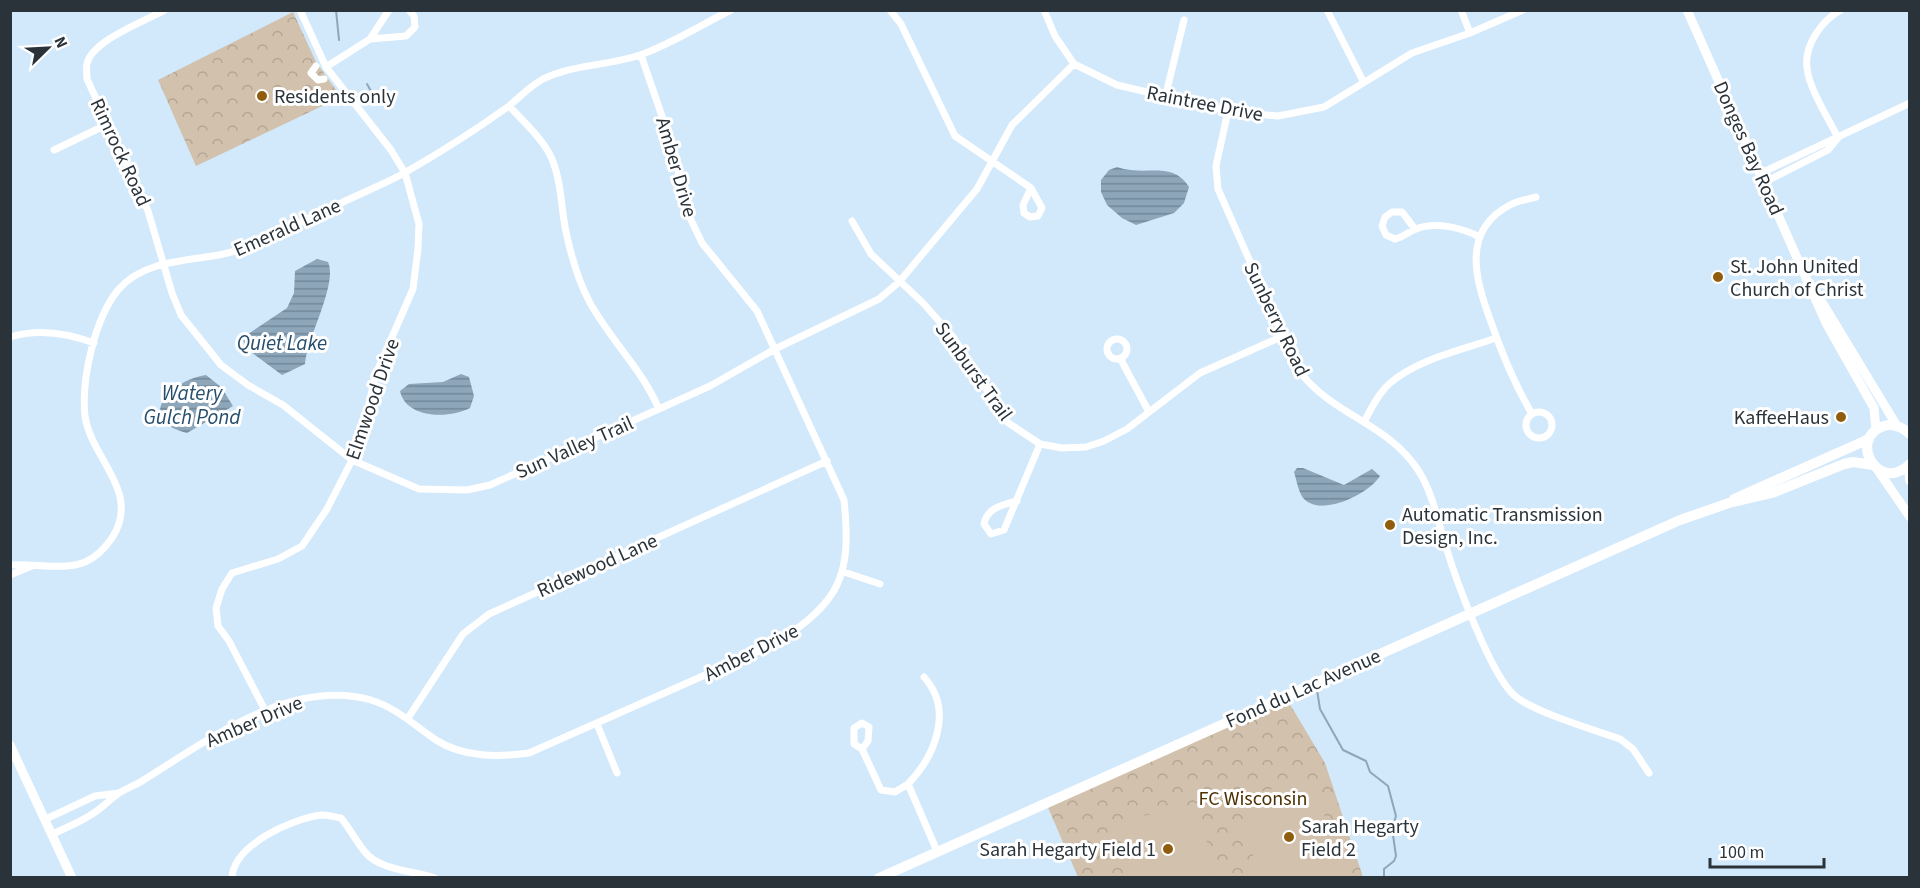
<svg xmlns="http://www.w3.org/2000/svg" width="1920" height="888" font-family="'Source Sans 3',sans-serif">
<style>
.park{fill:url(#park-crowns)}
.garden{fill:#d2c1ac}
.water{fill:url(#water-rules)}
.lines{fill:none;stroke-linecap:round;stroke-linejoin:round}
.stream{stroke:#8da6ba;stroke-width:2}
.street{stroke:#fff;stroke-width:7}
.secondary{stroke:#fff;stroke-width:9}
.primary{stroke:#fff;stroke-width:10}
.poi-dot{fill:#8f5d0b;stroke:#fff;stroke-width:2}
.labels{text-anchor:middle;stroke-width:6;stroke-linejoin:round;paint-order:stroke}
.poi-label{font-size:20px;fill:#2a333a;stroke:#fff;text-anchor:start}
.street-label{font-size:20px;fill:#2a333a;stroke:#fff}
.park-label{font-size:20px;fill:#4e3103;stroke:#fff}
.water-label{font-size:21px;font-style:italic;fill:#254e6e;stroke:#fff}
</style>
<defs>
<pattern id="park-crowns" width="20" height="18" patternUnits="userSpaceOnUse" patternTransform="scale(1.5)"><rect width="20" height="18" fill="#d2c1ac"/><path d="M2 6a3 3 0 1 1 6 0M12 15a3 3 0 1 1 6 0" fill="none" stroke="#b4a695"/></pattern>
<pattern id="water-rules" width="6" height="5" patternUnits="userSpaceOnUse" patternTransform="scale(1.5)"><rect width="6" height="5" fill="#8da6ba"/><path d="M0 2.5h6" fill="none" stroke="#738898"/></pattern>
</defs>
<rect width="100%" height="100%" fill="#d2e8fb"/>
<!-- park -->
<path class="park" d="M293,12L316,62L341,97L196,166L158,80Z
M1285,696L1325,763L1363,877H1078L1046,803Z"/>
<!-- garden -->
<path class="garden" d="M268,87L273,96L255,105L251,96Z
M1316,780L1339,877H1258L1239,796Z
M1198,803L1215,877H1133L1121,821Z"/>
<!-- water -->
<path class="water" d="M1117,167C1146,177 1172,160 1189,187L1184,203L1174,213L1136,225L1122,218L1107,205L1101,192V180L1109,170Z
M317,259L328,262C338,284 307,337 305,364L282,375L247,349L242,338L287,308L294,293L295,271Z
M461,374L469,377L474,396L470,408C449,419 406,419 400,391L409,384L443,382Z
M206,375L221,387L233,406L187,433C132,419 173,379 206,375Z
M1297,468H1303L1344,485L1372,469L1380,476C1369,494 1322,517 1304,499C1298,492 1297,481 1294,472Z"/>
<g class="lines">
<!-- stream -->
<path class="stream" d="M336,10L339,40
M367,84L372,93
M1317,690L1320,709L1343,750L1366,761L1370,772L1388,786L1396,816L1392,828L1396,856L1394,861L1384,869V878"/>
<!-- street -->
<path class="street" d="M165,10C145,21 91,41 87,64C86,68 87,74 87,79L148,211L172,293L181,315L221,365L248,385L283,405L352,460L419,489L467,490L490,485L710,386L775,349L879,299L899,282L977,189L1012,125L1074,64
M890,10L901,24L955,136L1031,188L1042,208L1038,216L1030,217L1024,213L1023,205L1031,188
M1044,10L1055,36L1074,64L1117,85L1228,111L1278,116L1324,107L1412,53L1470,33L1523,10
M1327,10L1363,81
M1461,10L1470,33
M370,39L406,36L415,27L414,16L409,10
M316,66L311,73L318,80L324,79
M326,67L370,39L389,10
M1165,98L1184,20
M509,106C524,122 543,139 552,159C561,181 561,204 565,227C570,252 577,278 589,301C610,340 640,366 659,409
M1228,111L1216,166L1218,189L1297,368C1331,416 1387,422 1418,470C1433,493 1438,522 1446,547C1456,580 1491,676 1515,696C1534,712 1594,730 1620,739L1633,749L1649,773
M1838,138C1829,119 1809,89 1807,68C1804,45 1822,20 1841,10
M54,150L108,124
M1761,173L1910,103
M1765,182L1828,150L1838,138
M852,221L871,254L923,303L954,338L1007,422L1040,444L1062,448L1086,447L1104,441L1127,429L1200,373L1283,336
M1415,229L1402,212H1392L1385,217L1382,226L1386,235L1395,239C1403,237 1408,232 1416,229C1436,221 1462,228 1480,237
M10,337C39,328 67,333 94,343
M1107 349a10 10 0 1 1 20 0a10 10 0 1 1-20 0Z
M1120,358L1149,412
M1526 425a13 13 0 1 1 26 0a13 13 0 1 1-26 0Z
M1532,414C1515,385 1502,354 1491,322C1476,281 1460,231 1510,205C1518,201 1528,199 1536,197
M1364,422C1371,409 1378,394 1389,384C1417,359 1462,350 1496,338
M1017,501C1002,505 987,508 984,524L991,534L1004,530L1040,444
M10,565C33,563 64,571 85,562C97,557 105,548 112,538C142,492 91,459 85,416C81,379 95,318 118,290C149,253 207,264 247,247C278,234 308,218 339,204C361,193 385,184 406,172C441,152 477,129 509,106C520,97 530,86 543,79C574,64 608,66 640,55C669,45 703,24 731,10
M844,572L880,584
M10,575L32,566
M924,677C954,710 935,756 908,784L937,851
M266,712L229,641L218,626L216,608L222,589L232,573L278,559L302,546L327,509L352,460L366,418L375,376L413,289L418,249L419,224L405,173L391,150L326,67L300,10
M408,718L463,634L489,614L827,461
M597,724L617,773
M862,749L868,741L869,727L862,723L854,728V744L862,749L881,790L895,792L908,784
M46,819L95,796L119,793
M53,834C65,828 78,823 89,816C100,810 108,801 118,794C125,789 134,786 142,781C207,741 290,677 371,700C397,708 415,726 436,740C464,758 499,757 529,753L775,644C840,601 852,578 844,500L757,311L702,243L683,203L676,157L641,55
M232,878C233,845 293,818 322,815C328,815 335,817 341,818C350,829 356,841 365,852C379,870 414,871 435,878"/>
<!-- secondary -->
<path class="secondary" d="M1687,10L1826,323L1874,408L1876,430
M1822,302L1897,426
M1908,466L1910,481
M1877,469L1910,517
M10,745L72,878"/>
<!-- primary -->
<path class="primary" d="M1910,434C1902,427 1894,423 1884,426C1847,438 1878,495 1910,464
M1734,499L1869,439
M879,878L1680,520L1729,503L1772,493L1844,464L1853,462L1873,465"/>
</g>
<!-- markers -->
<g class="poi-dot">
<circle cx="262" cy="96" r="6"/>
<circle cx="1718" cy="277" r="6"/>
<circle cx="1841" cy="417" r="6"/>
<circle cx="1390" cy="525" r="6"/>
<circle cx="1289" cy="837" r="6"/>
<circle cx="1168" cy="849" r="6"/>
</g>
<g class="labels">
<!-- poi labels -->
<g class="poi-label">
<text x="274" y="103">Residents only</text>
<text x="1730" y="273">St. John United<tspan x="1730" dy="23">Church of Christ</tspan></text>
<text x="1829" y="424" text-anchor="end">KaffeeHaus</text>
<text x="1402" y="521">Automatic Transmission<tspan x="1402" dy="23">Design, Inc.</tspan></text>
<text x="1301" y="833">Sarah Hegarty<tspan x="1301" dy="23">Field 2</tspan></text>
<text x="1156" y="856" text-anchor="end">Sarah Hegarty Field 1</text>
</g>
<!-- street labels -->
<g class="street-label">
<text transform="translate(1205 103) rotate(11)" y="7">Raintree Drive</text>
<text transform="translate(1749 148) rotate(66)" y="7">Donges Bay Road</text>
<text transform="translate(121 152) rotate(65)" y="7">Rimrock Road</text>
<text transform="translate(677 167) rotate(74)" y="7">Amber Drive</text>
<text transform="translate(287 227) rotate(-24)" y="7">Emerald Lane</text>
<text transform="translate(1277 319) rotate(64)" y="7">Sunberry Road</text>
<text transform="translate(974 371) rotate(54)" y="7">Sunburst Trail</text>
<text transform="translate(372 399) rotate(-71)" y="7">Elmwood Drive</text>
<text transform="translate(574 447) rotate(-24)" y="7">Sun Valley Trail</text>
<text transform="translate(597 565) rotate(-24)" y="7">Ridewood Lane</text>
<text transform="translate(751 652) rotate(-27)" y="7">Amber Drive</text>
<text transform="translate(1303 688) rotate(-24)" y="7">Fond du Lac Avenue</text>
<text transform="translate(254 721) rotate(-23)" y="7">Amber Drive</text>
</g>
<!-- park labels -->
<g class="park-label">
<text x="1253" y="805">FC Wisconsin</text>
</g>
<!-- water labels -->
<g class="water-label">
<text x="282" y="350">Quiet Lake</text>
<text x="192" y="400">Watery<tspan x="192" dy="24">Gulch Pond</tspan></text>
</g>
</g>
<!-- border -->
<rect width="1920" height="888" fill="none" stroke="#2a333a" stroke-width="24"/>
<!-- north arrow -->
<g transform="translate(48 48) rotate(66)" stroke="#ffffff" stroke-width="4.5" paint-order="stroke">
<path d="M0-4.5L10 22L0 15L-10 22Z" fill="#2a333a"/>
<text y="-9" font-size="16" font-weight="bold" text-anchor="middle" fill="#2a333a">N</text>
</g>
<!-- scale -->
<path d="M1710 858v9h114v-9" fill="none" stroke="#2a333a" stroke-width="3"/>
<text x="1719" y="858" font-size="18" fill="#2a333a" stroke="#ffffff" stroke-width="4.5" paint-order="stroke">100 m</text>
</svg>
